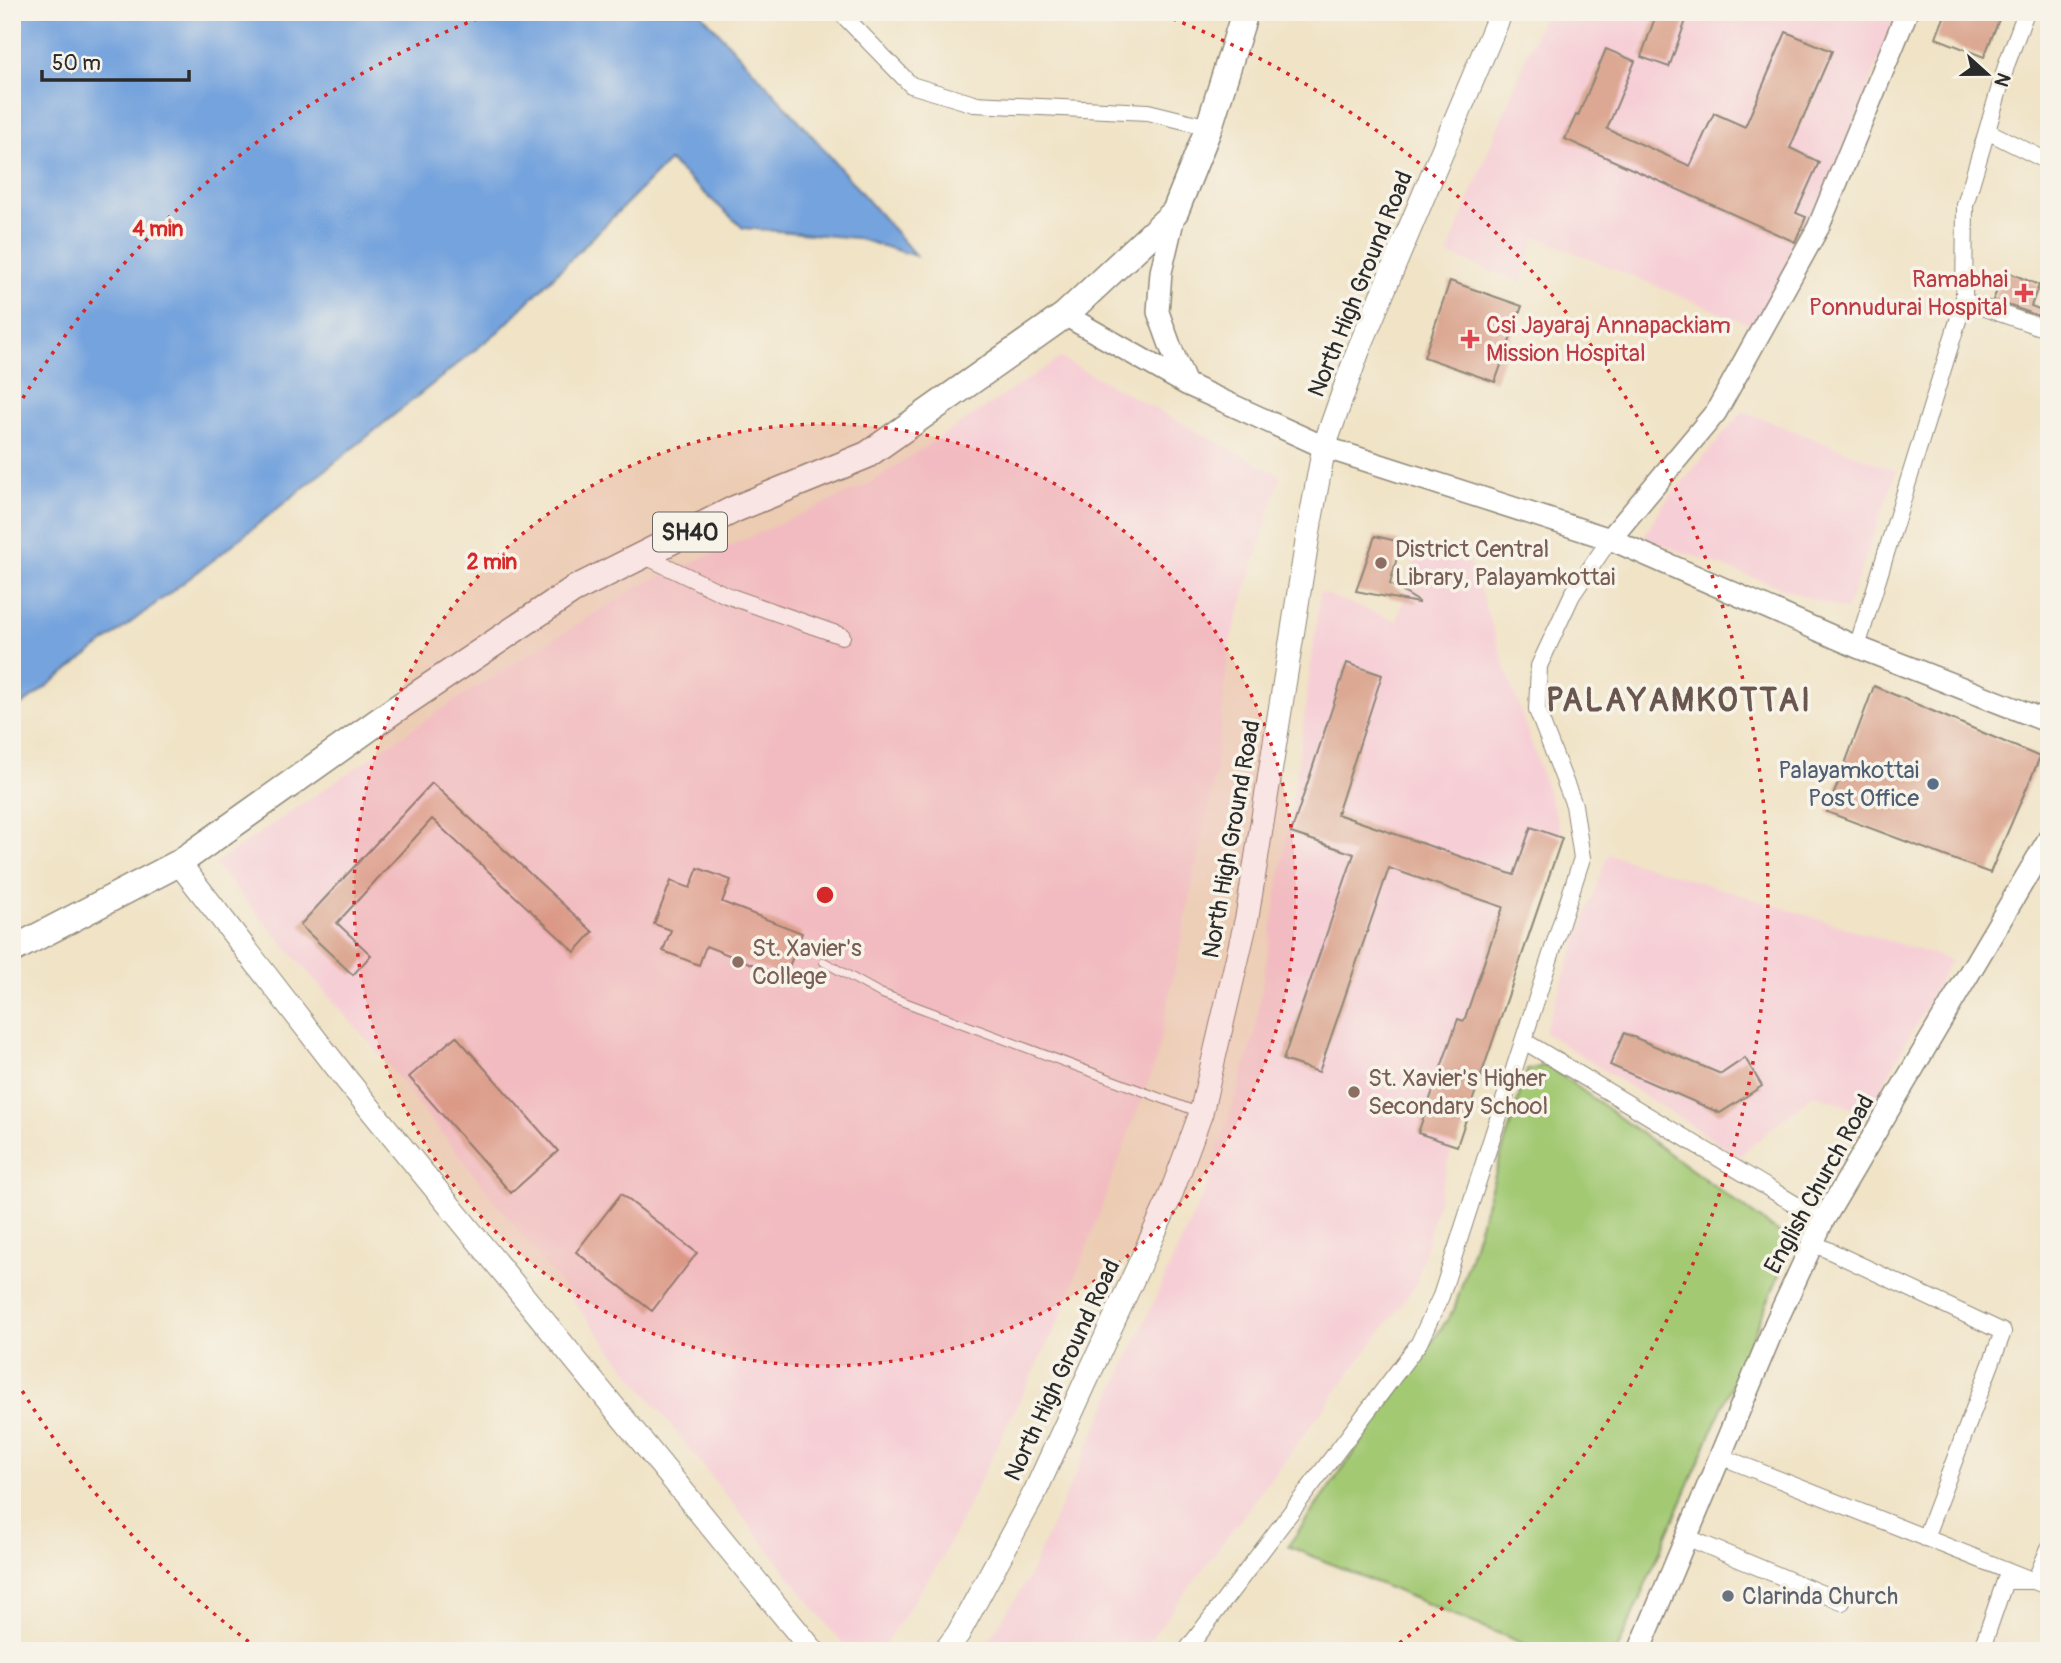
<svg xmlns="http://www.w3.org/2000/svg" width="2061" height="1663" font-family="Pangolin,sans-serif">
<style>
.built{fill:#f6cfd6}
.green{fill:#a3c973;stroke:#677a4f;stroke-width:2}
.water{fill:#74a3dd;stroke:#506784;stroke-width:2}
.building{fill:#dca893}
.lines{fill:none;stroke-linecap:round;stroke-linejoin:round}
.service-casing{stroke:#8e8778;stroke-width:10}
.minor-casing{stroke:#8e8778;stroke-width:18}
.tertiary-casing{stroke:#8e8778;stroke-width:24}
.secondary-casing{stroke:#8e8778;stroke-width:25}
.primary-casing{stroke:#8e8778;stroke-width:29}
.service{stroke:#fff;stroke-width:8}
.minor{stroke:#fff;stroke-width:16}
.tertiary{stroke:#fff;stroke-width:21}
.secondary{stroke:#fff;stroke-width:23}
.primary{stroke:#fff;stroke-width:26}
.ring{fill:none;stroke:#d62828;stroke-width:3.5;stroke-dasharray:3.5 7}
.health-dot{fill:#e0444e;stroke:#f7f3e8;stroke-width:2.5}
.education-dot{fill:#8d6e63;stroke:#f7f3e8;stroke-width:2.5}
.service-dot{fill:#5c6f8a;stroke:#f7f3e8;stroke-width:2.5}
.worship-dot{fill:#6b7280;stroke:#f7f3e8;stroke-width:2.5}
.labels{text-anchor:middle;stroke-width:7;stroke-linejoin:round;paint-order:stroke}
.shield{fill:#f7f3e8;stroke:#686764;stroke-width:2}
.shield-label{font-size:23px;font-weight:bold;fill:#2b2b2b}
.health-label{font-size:24px;fill:#be3a42;stroke:#f7f3e8;text-anchor:end}
.street-label{font-size:24px;fill:#2b2b2b;stroke:#f7f3e8}
.education-label{font-size:24px;fill:#785e54;stroke:#f7f3e8;text-anchor:start}
.service-label{font-size:24px;fill:#4e5e75;stroke:#f7f3e8;text-anchor:end}
.worship-label{font-size:24px;fill:#5b616d;stroke:#f7f3e8;text-anchor:start}
.district-label{font-size:32px;font-weight:bold;letter-spacing:2px;fill:#69574f;stroke:#f7f3e8}
.centre{fill:#d62828;stroke:#f7f3e8;stroke-width:3.5}
.ring-label{font-size:21px;text-anchor:middle;font-weight:bold;fill:#d62828;stroke:#f7f3e8;stroke-width:7;stroke-linejoin:round;paint-order:stroke}
</style>
<rect width="100%" height="100%" fill="#f7f3e8"/>
<filter id="ink" filterUnits="userSpaceOnUse"><feTurbulence type="fractalNoise" baseFrequency=".0143" numOctaves="2"/><feDisplacementMap in="SourceGraphic" scale="14" xChannelSelector="R" yChannelSelector="G"/><feConvolveMatrix kernelMatrix="1 2 1 2 8 2 1 2 1" color-interpolation-filters="sRGB"/></filter>
<filter id="wash" filterUnits="userSpaceOnUse"><feTurbulence type="fractalNoise" baseFrequency=".00686" numOctaves="4" result="noise"/><feDisplacementMap in="SourceGraphic" scale="28" xChannelSelector="R" yChannelSelector="G"/><feGaussianBlur stdDeviation="1.57" result="paint"/><feColorMatrix in="noise" values="0 0 0 0 0 0 0 0 0 0 0 0 0 0 0 0 0 1.4 0 .05"/><feComposite in="paint" operator="in"/></filter>
<g filter="url(#wash)">
<rect width="100%" height="100%" fill="#f0e3c6"/>
<!-- built -->
<path class="built" d="M1544,12H1898L1819,212L1756,327L1536,237L1522,283L1447,254Z
M1060,358L1281,476L1229,645L1215,777L1156,1060L1062,1314L941,1560L880,1651H848L386,1062L214,864L451,703L637,587L867,485Z
M1743,411L1897,471L1846,611L1643,538L1662,506Z
M1418,551L1471,564L1561,831L1452,1147L1416,1285L1142,1651H982L1026,1582L1206,1187L1254,1038L1298,764L1320,592L1397,621Z
M1608,854L1951,960L1867,1114L1814,1094L1739,1156L1544,1032Z"/>
<!-- green -->
<path class="green" d="M1547,1065L1793,1243L1617,1651H1541L1288,1546L1454,1310L1527,1070Z"/>
<!-- water -->
<path class="water" d="M12,12H700L802,124L916,256L856,238L743,228L669,161L500,330L212,561L22,705L12,699Z"/>
<g id="blocks">
<!-- building -->
<path class="building" d="M1657,12H1689L1669,67L1641,57Z
M1946,12H2002L1984,57L1936,38Z
M1786,32L1832,51L1790,148L1819,162L1796,213L1806,217L1795,242L1565,139L1576,115L1578,116L1606,49L1635,61L1607,129L1690,166L1714,113L1745,127Z
M2005,271L2039,285L2031,306L2049,313L2048,319L1993,300Z
M1450,281L1522,306L1495,382L1424,357Z
M1375,536L1401,542L1390,584L1418,601V603L1356,591Z
M1347,663L1382,675L1337,814L1514,875L1531,827L1562,838L1457,1146L1418,1133L1458,1019L1464,1021L1503,907L1389,868L1319,1072L1283,1060L1354,854L1291,833Z
M1874,686L2040,757L1990,873L1827,812Z
M432,783L593,932L575,952L432,819L337,923L371,955L353,975L300,925Z
M698,868L731,880L722,902L802,933L785,977L706,946L699,965L663,951L671,930L654,924L671,881L690,888Z
M1624,1033L1721,1074L1745,1058L1762,1086L1720,1113L1610,1065Z
M456,1036L558,1151L511,1193L409,1077Z
M621,1194L697,1253L652,1311L576,1252Z"/>
</g>
</g>
<g filter="url(#ink)">
<use href="#blocks" fill-opacity="0" stroke="#8e8778" stroke-width="2"/>
<g class="lines">
<defs>
<path id="service" d="M824,962L880,993L1198,1112"/>
<path id="minor" d="M840,12L911,85L974,104L1148,112L1209,127
M1987,131L2049,162
M1964,301L2049,330
M643,555L726,595L842,636
M1857,647L1964,301L1965,205L2007,63L2026,12
M1524,1041L1823,1221
M1813,1243L2003,1332L1925,1538
M1720,1456L2049,1587
M1686,1537L1842,1602
M1186,1651L1419,1343L1441,1296L1582,858L1574,805L1537,710L1539,666L1572,595L1610,539
M1981,1651L2005,1581H2035L2049,1548"/>
<path id="tertiary" d="M1175,212L1161,272L1158,312L1171,348L1186,384
M1065,315L1186,384L1324,447L1610,539L1857,647L2049,722
M1610,539L1716,412L1818,228L1907,12
M1639,1651L1776,1322L1823,1221L2049,838"/>
<path id="secondary" d="M179,863L346,1079L813,1651
M945,1651L958,1634L1035,1492L1168,1202L1201,1113L1247,917L1310,523L1324,447L1358,351L1501,12"/>
<path id="primary" d="M12,950L179,863L393,711L573,590L735,509L867,455L1065,315L1175,212L1209,127L1245,12"/>
</defs>
<!-- service casing -->
<use href="#service" class="service-casing"/>
<!-- minor casing -->
<use href="#minor" class="minor-casing"/>
<!-- tertiary casing -->
<use href="#tertiary" class="tertiary-casing"/>
<!-- secondary casing -->
<use href="#secondary" class="secondary-casing"/>
<!-- primary casing -->
<use href="#primary" class="primary-casing"/>
<!-- service -->
<use href="#service" class="service"/>
<!-- minor -->
<use href="#minor" class="minor"/>
<!-- tertiary -->
<use href="#tertiary" class="tertiary"/>
<!-- secondary -->
<use href="#secondary" class="secondary"/>
<!-- primary -->
<use href="#primary" class="primary"/>
</g>
</g>
<!-- distance rings -->
<circle cx="825" cy="895" r="471" fill="#d62828" fill-opacity=".12"/>
<g class="ring">
<circle cx="825" cy="895" r="471"/>
<path d="M257 1648A943 943 0 0 1 12 1374M12 416A943 943 0 0 1 487 15M1163 15A943 943 0 0 1 1393 1648"/>
</g>
<!-- markers -->
<g class="health-dot">
<path d="M2020.5 282.5h7v7h7v7h-7v7h-7v-7h-7v-7h7z"/>
<path d="M1466.5 328.5h7v7h7v7h-7v7h-7v-7h-7v-7h7z"/>
</g>
<g class="education-dot">
<circle cx="1381" cy="563" r="7"/>
<circle cx="738" cy="962" r="7"/>
<circle cx="1354" cy="1092" r="7"/>
</g>
<circle class="service-dot" cx="1933" cy="784" r="7"/>
<circle class="worship-dot" cx="1728" cy="1596" r="7"/>
<g class="labels">
<!-- shield labels -->
<rect class="shield" x="653" y="512.5" width="74" height="39" rx="5"/>
<g class="shield-label">
<text x="690" y="540">SH40</text>
</g>
<!-- health labels -->
<g class="health-label">
<text x="2008" y="287">Ramabhai<tspan x="2008" dy="28">Ponnudurai Hospital</tspan></text>
<text x="1486" y="333" text-anchor="start">Csi Jayaraj Annapackiam<tspan x="1486" dy="28">Mission Hospital</tspan></text>
</g>
<!-- street labels -->
<g class="street-label">
<text transform="translate(1360 284) rotate(-68)" y="8">North High Ground Road</text>
<text transform="translate(1231 839) rotate(-80)" y="8">North High Ground Road</text>
<text transform="translate(1819 1184) rotate(-61)" y="8">English Church Road</text>
<text transform="translate(1062 1370) rotate(-65)" y="8">North High Ground Road</text>
</g>
<!-- education labels -->
<g class="education-label">
<text x="1395" y="557">District Central<tspan x="1395" dy="28">Library, Palayamkottai</tspan></text>
<text x="752" y="956">St. Xavier's<tspan x="752" dy="28">College</tspan></text>
<text x="1368" y="1086">St. Xavier's Higher<tspan x="1368" dy="28">Secondary School</tspan></text>
</g>
<!-- service labels -->
<g class="service-label">
<text x="1919" y="778">Palayamkottai<tspan x="1919" dy="28">Post Office</tspan></text>
</g>
<!-- worship labels -->
<g class="worship-label">
<text x="1742" y="1604">Clarinda Church</text>
</g>
<!-- district labels -->
<g class="district-label">
<text x="1679" y="711">PALAYAMKOTTAI</text>
</g>
</g>
<circle cx="825" cy="895" r="10" class="centre"/>
<g class="ring-label">
<text x="158" y="236">4 min</text>
<text x="492" y="569">2 min</text>
</g>
<!-- margin -->
<rect width="2061" height="1663" fill="none" stroke="#f7f3e8" stroke-width="42"/>
<!-- north arrow -->
<g transform="translate(1987 74) rotate(111)" stroke="#f7f3e8" stroke-width="5" paint-order="stroke">
<path d="M0-5L12 26L0 18L-12 26Z" fill="#2b2b2b"/>
<text y="-10" font-size="19" font-weight="bold" text-anchor="middle" fill="#2b2b2b">N</text>
</g>
<!-- scale -->
<path d="M42 70v10h147v-10" fill="none" stroke="#2b2b2b" stroke-width="3.5"/>
<text x="52" y="70" font-size="21" fill="#2b2b2b" stroke="#f7f3e8" stroke-width="5" paint-order="stroke">50 m</text>
</svg>
